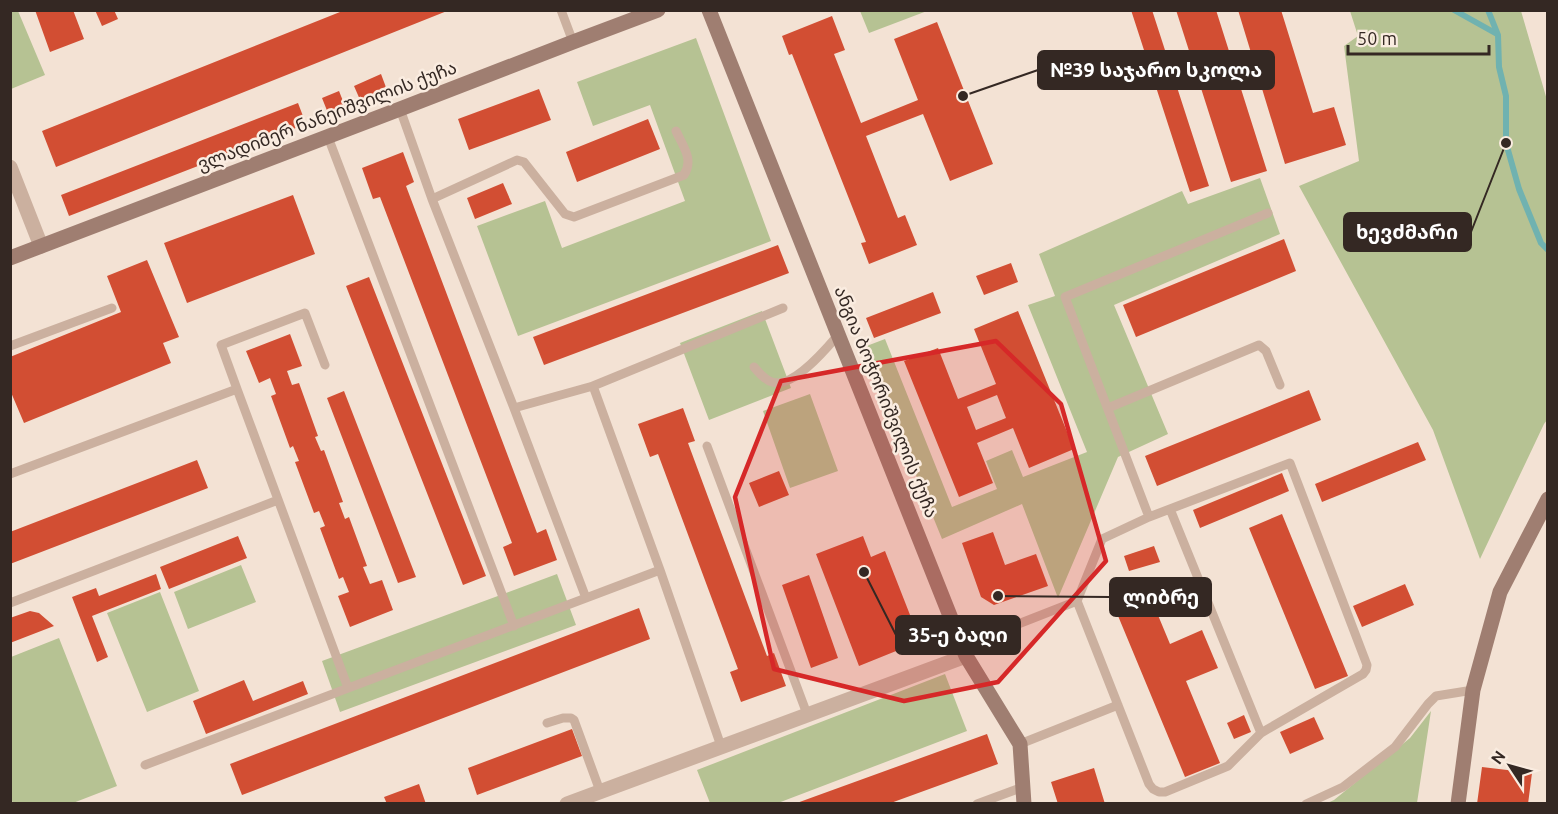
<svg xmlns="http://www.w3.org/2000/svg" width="1558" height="814" font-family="Ubuntu,'Noto Sans Georgian',sans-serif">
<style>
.green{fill:#b6c293}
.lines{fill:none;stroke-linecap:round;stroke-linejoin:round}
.stream{stroke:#70b2b0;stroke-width:6}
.building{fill:#d24e33;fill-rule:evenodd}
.lane{stroke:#cbb09f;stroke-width:9}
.street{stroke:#cbb09f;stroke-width:15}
.secondary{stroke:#9f7e71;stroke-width:15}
.marked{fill:#d62828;fill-opacity:0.2;stroke:#d62828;stroke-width:4.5;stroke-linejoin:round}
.labels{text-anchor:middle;stroke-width:5;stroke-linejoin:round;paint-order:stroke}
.street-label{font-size:18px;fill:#342823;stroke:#faece0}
.leader{fill:none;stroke:#342823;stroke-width:2}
.callout-dot{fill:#342823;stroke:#faece0;stroke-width:2}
.callout{fill:#342823;stroke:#342823;stroke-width:2}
.callout-label{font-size:20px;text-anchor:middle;font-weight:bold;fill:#fff}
</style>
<rect width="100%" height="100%" fill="#f3e2d4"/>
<!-- green -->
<path class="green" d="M11,10L18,11L45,75L11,89Z
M860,11H927L869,33Z
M1350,11H1521L1547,100V420L1544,424L1480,559L1433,430L1299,186L1359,161L1344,46L1358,36Z
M696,38L771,241L518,336L477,226L545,201L562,248L685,201L650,105L593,126L577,82Z
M1260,178L1280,234L1114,305L1168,434L1118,457L1058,598L1022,504L942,539L864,347L885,339L952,507L997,489L986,461L1012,450L1023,477L1087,452L1028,305L1055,296L1039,254L1182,191L1188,204Z
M762,311L791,388L709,420L680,343Z
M810,394L838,471L790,488L763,411Z
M241,565L256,602L188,629L174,592Z
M557,574L576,625L340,712L322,661Z
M160,592L199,691L147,712L107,613Z
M59,638L117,786L73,803H13L10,797L11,657Z
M945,674L967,731L778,803H710L697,770Z
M1431,711L1417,803L1325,804L1334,800L1410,738Z"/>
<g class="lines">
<!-- stream -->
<path class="stream" d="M1454,10L1497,34
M1488,10L1498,35L1499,67L1506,96V143L1519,189L1541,243L1548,250"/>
</g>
<!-- building -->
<path class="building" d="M35,10H73L84,39L50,52Z
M95,10H114L118,19L102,26Z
M345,10L447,11L56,167L42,131Z
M1131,10H1152L1209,186L1190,192Z
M1176,10H1216L1267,171L1231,182Z
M1238,10H1281L1313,113L1334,107L1346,145L1285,164Z
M832,16L845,50L834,54L861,123L918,100L894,39L937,22L993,164L950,181L923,114L866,136L898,218L905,215L917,245L869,264L861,243L866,242L792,54L789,55L782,36Z
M381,74L387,90L361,102L354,86Z
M539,89L551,120L469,150L458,119Z
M339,91L345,106L328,113L322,98Z
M298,103L306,124L69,216L61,195Z
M648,119L660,149L577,182L566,152Z
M403,152L414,182L406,186L537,533L546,529L557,560L514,576L503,547L512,543L380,197L373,199L362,168Z
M503,183L512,204L475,219L467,198Z
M293,195L315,254L187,303L164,243Z
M1284,239L1296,271L1136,337L1123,305Z
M778,245L789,273L544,365L533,337Z
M147,260L179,337L163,343L171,363L24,423L10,390V357L121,312L107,276Z
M1011,263L1018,282L984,295L976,276Z
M369,277L486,576L463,585L346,286Z
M933,292L941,313L874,338L866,318Z
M1018,311L1074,449L1029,468L1013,428L977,443L993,483L959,497L904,361L938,348L958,399L996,384L974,329ZM997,395L1006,418L976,430L967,407Z
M290,334L302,366L287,371L292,385L299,383L318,436L315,437L321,451L324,450L343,502L339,503L345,519L349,517L367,566L363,567L370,584L382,580L393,610L350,627L338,596L349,592L343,577L339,579L320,528L325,526L319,511L314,513L295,462L299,461L293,446L290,448L271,396L276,394L270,378L259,383L246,351Z
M1309,390L1321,420L1157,486L1145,456Z
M344,391L416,577L398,583L327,398Z
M683,408L695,441L688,443L767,656L774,653L786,686L741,702L730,672L738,669L658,454L650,457L638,424Z
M1418,442L1426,460L1322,502L1315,484Z
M197,460L208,488L10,564V532Z
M779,471L789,495L759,507L749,483Z
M1282,473L1289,491L1200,528L1193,510Z
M1282,514L1348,676L1315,689L1249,528Z
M993,532L1005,565L1036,554L1048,586L994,605L981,597L962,543Z
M238,536L247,558L169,589L160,567Z
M863,536L871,557L885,551L912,620L898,626L906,647L859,666L816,554Z
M1154,546L1160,562L1129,571L1124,556Z
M156,574L161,589L92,616L108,657L97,662L72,597L96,588L99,596Z
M809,575L838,658L811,668L782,585Z
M1405,584L1414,605L1362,627L1353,606Z
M1150,596L1170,644L1202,630L1218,668L1186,681L1220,763L1185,777L1116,611Z
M639,608L650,639L242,795L230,764Z
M30,611L39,613L54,626L10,643V618Z
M244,680L253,701L303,681L308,694L206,734L193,701Z
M1244,715L1251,732L1234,739L1227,723Z
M1314,717L1324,739L1290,754L1280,732Z
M572,729L582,756L477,795L468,768Z
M987,734L998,764L888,804H794Z
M1482,767L1532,773L1528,804H1477Z
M1094,768L1105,804H1058L1051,782Z
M419,784L426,804H387L384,797Z"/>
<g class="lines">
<!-- lane -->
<path class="lane" d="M561,10L573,42
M400,109L432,199L514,408L586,598
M328,137L514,626
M432,199L517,160L524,162L565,214L574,217L684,175C694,160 683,146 676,131
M10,346L112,308
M754,367C759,373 765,380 772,382C793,389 826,349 838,335
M593,386L783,308
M237,389L221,345L305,313L325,365
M514,408L593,386L660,570
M1108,408L1259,345L1266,351L1280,385
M707,446L807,714
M1290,463L1367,665L1366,670L1363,674L1261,733L1228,766L1165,792H1159L1153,789L1149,784L1077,601L1102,539L1149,517Z
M10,474L237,389L348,688
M1170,509L1261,733
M1149,517L1065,297L1268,213
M10,603L278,500
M962,646L1077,601
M547,723L563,718H571L574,720L600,791
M1020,744L1118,705
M145,765L660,570L721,746
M977,804L1023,787
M1306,804L1343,787L1395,747L1428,704L1436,696L1473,690"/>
<!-- street -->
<path class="street" d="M10,167L41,246
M567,804L966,656"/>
<!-- secondary -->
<path class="secondary" d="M709,10L962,646L966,656L1020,744L1024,804
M10,258L400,109L573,42L658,10
M1458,804L1473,690L1500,592L1548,499"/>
</g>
<!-- marked area -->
<path class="marked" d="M996,341L1061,404L1106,561L998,682L904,701L774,669L735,497L781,381Z"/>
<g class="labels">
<!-- street labels -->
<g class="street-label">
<text transform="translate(327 116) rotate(-21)" y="6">ვლადიმერ ნანეიშვილის ქუჩა</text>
<text transform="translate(886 402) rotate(68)" y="6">ანგია ბოჭორიშვილის ქუჩა</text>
</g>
</g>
<!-- callouts -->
<path class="leader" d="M963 96L1038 70M1506 143L1471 232M998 596L1110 597M864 572L896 635"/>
<g class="callout-dot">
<circle cx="963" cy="96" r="6"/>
<circle cx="1506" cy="143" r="6"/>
<circle cx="998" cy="596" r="6"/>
<circle cx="864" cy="572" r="6"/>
</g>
<g class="callout">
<rect x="1038" y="51" width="236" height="38" rx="6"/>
<rect x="1344" y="213" width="127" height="38" rx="6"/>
<rect x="1110" y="578" width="101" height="38" rx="6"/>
<rect x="896" y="616" width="124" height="38" rx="6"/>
</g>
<g class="callout-label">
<text x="1156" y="77">№39 საჯარო სკოლა</text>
<text x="1407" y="239">ხევძმარი</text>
<text x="1161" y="604">ლიბრე</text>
<text x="958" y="642">35-ე ბაღი</text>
</g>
<!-- border -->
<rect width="1558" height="814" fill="none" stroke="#342823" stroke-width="24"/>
<!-- north arrow -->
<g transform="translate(1510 766) rotate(306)" stroke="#faece0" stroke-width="4.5" paint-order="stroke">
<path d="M0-4.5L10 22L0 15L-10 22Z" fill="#342823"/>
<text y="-9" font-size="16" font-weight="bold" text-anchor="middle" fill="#342823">N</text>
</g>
<!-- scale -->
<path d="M1348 45v9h141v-9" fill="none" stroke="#342823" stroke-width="3"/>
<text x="1357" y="45" font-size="18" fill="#342823" stroke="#faece0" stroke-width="4.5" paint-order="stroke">50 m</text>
</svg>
